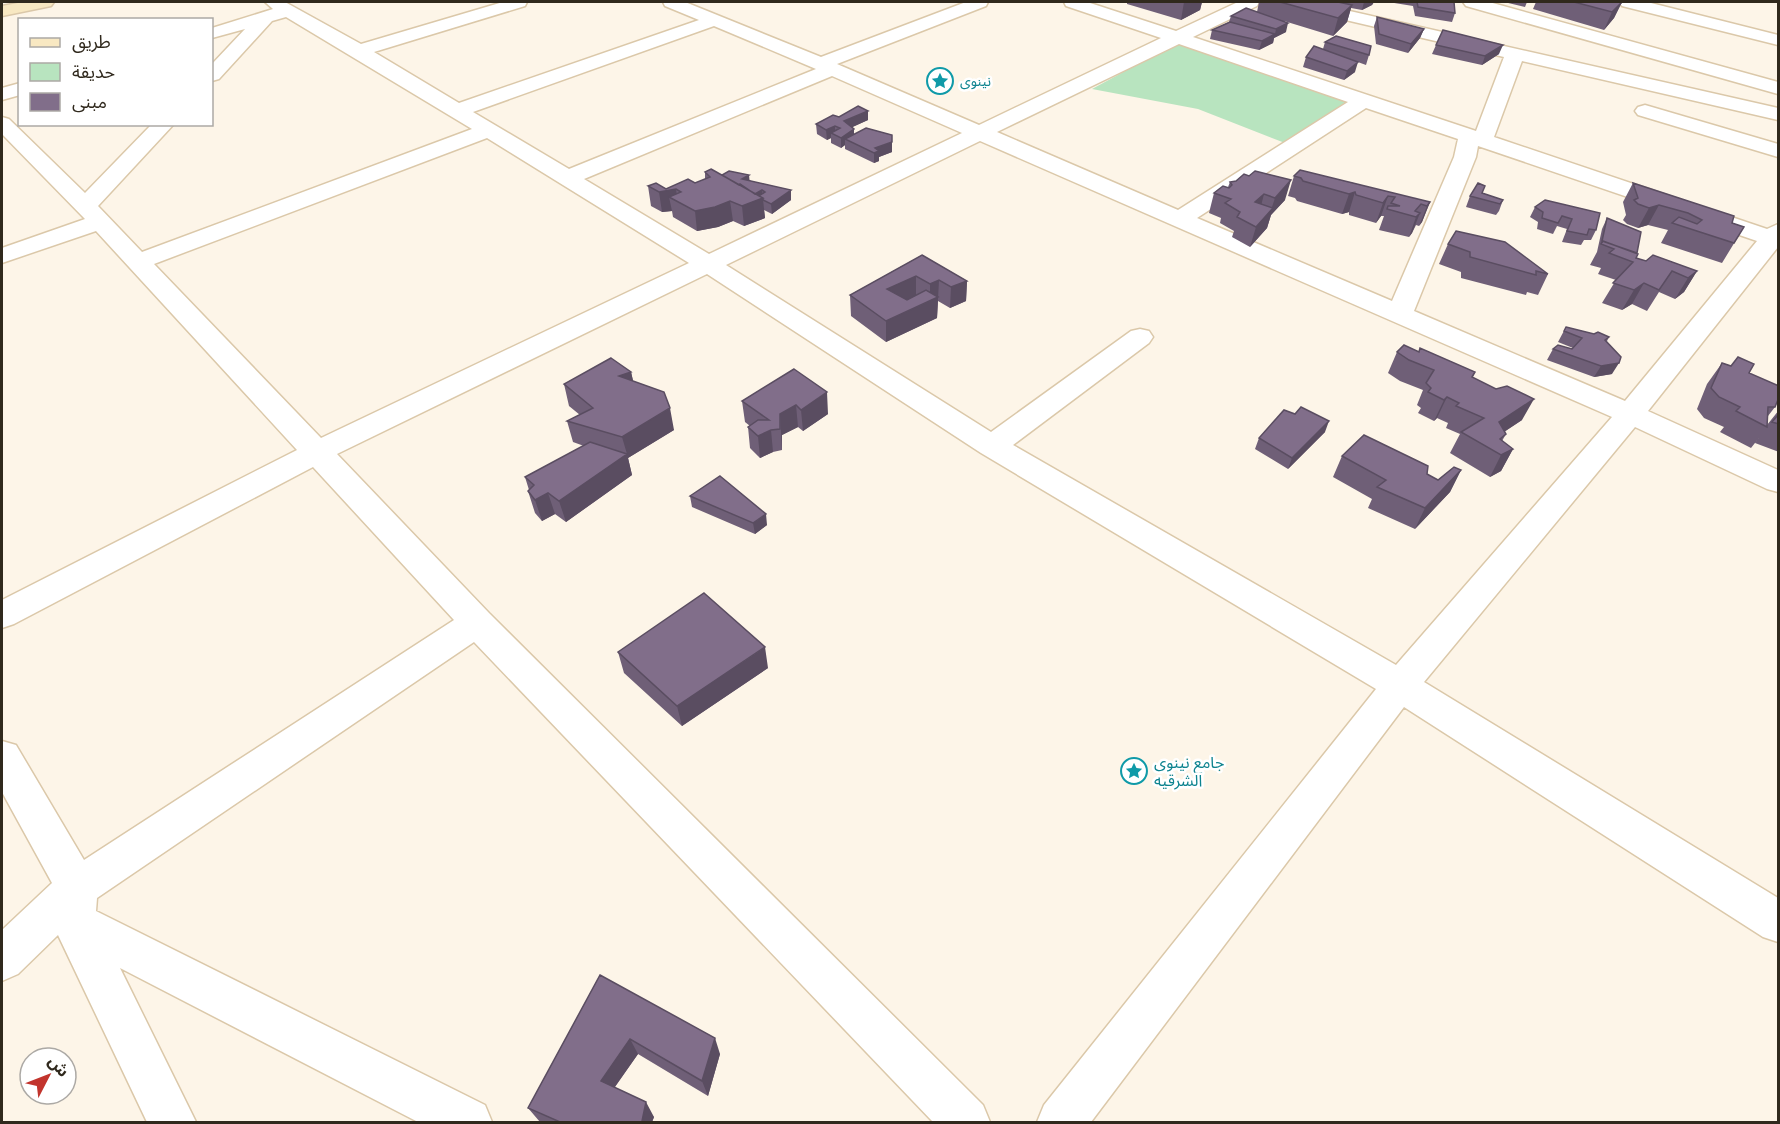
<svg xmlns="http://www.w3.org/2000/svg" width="1780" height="1124" font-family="Figtree,'Noto Sans Arabic',sans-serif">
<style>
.green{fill:#b8e4bf}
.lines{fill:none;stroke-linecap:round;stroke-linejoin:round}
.street-casing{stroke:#dbc8a9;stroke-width:3}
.secondary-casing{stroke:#dbc8a9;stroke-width:3}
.street{fill:#fff;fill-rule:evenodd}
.secondary{fill:#f8e8c2;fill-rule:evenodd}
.wall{fill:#6f5f77}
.shaded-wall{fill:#5a4d61}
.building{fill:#816e8a;stroke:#5a4d61;stroke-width:1.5}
.labels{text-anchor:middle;stroke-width:5;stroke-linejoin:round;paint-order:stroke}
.far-culture-label{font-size:14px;fill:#0d838f;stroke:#fff;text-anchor:start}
.culture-label{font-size:16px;fill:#0d838f;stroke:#fff;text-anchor:start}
</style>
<rect width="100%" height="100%" fill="#fdf5e8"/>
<!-- green -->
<path class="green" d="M1179,42L1349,100L1285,143L1198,109L1092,89Z"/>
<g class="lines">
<defs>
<path id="street" d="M265,2H285L361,44L503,2H527L525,6L374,52L459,103L699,20L665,6L663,2H685L821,57L966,2H988L986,6L837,64L979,125L1161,38L1066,6L1064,2H1087L1176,31L1238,2H1259L1257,6L1193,37L1476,131L1504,57L1290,7L1284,6L1281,2H1310L1778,108V120L1522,61L1494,137L1767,229L1778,224V247L1648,411L1778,470V492L1767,489L1635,427L1424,682L1778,898V942L1763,937L1404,707L1091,1122H1037L1044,1105L1376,689L981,453L707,274L337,454L489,613L983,1105L990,1122H933L474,642L97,898L96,911L485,1105L492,1122H418L120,968L196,1122H147L58,935L18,974L2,981V930L52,883L2,792V741L16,745L84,860L454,620L313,467L14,624L2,628V600L297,450L96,231L2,263V248L85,219L2,134V117L9,119L85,193L152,124H174L98,206L142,252L472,129L286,17L272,21L219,79L212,81V64L245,29L212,38V28L273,9ZM714,26L816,69L569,169L473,112ZM1179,44L1348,102L1178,210L997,132ZM832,76L962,133L709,254L584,179ZM1366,108L1458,139L1454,157L1392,301L1197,218ZM487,138L689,263L321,438L154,264ZM980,141L1612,417L1396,665L1013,445L1149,343L1153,337L1149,331L1140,329L1131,331L991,432L726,265ZM1478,146L1757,241L1625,401L1414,311L1476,157Z
M1463,2H1489L1778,82V94L1466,6Z
M1619,2H1647L1778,35V45L1622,6Z
M20,83V95L2,100V88Z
M1645,105L1778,144V157L1638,115L1635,111L1638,107Z"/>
<path id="secondary" d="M23,2H54L51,6L2,16V6Z"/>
</defs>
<!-- street casing -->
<use href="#street" class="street-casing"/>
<!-- secondary casing -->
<use href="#secondary" class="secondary-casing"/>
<!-- street -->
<use href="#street" class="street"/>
<!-- secondary -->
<use href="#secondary" class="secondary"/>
</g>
<!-- wall -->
<path class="wall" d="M1127,2H1202L1200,10L1181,20L1127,4Z
M1259,2H1374L1372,5L1362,10L1351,8L1347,22L1333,36L1284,21L1286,32L1274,38L1273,43L1259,50L1210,39L1212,30L1229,22L1231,16L1257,12Z
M1388,2H1454L1455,13L1452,22L1415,16L1413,6Z
M1504,2H1527L1525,7Z
M1536,2H1622L1614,18L1604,30L1533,9Z
M1377,17L1424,29L1420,38L1408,53L1376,44L1374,26Z
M1325,42L1369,55L1366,65L1355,61V72L1344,80L1303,67L1306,57L1323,49Z
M1436,45L1499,54L1482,65L1432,54Z
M839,117L868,120L852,127L854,134L892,152L879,157V161L874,163L845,149V145L841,148L831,143V138L827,140L817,134L816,124Z
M705,172L722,175H749V180L791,200L772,214L764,210L765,218L744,226L733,221L718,227L697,231L673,217L672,211L662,212L651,206L648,186L666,189L695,183L705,179Z
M1294,176L1430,202L1422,222L1419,226L1416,225L1412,233L1409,237L1379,230L1384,216H1381L1376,223L1349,215V212L1342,214L1297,201L1295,198L1288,196Z
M1230,182L1285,200L1271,215L1267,228L1250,247L1232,237L1234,231L1220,223L1221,218L1209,213L1214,193L1228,187Z
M1633,183L1732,223L1744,227L1722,263L1661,243L1668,230L1648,225L1638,228L1627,224L1623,220L1626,215L1623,202Z
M1482,193L1503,200L1499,211L1496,215L1466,207L1470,196Z
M1545,200L1596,230L1591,240H1584L1581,245L1562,242L1567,229L1557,226L1553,234L1537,229L1538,222L1530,217L1535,207Z
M1607,218L1636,258L1646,261L1697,271L1684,292L1675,299L1659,292L1647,311L1632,304L1622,310L1602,303L1616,280L1598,274L1601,268L1590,265L1597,252L1602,229Z
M1448,244L1548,274L1538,295L1527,292L1526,295L1461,278V272L1439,264Z
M922,255L967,281L966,301L950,308L938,301L937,318L886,342L851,316L850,295Z
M1566,327L1594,334L1609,337L1607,341L1612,374L1594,377L1547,360L1553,349H1572L1573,348L1558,342Z
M1397,352H1419L1475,372L1473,377L1522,420L1504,432L1506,434L1502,441L1513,449L1501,471L1490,477L1450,453L1460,434L1446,428L1448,423L1437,418L1434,421L1418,413L1421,408L1417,405L1423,390L1400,381L1388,373Z
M1722,363L1749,373L1775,407L1768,416L1767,425L1779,410V452L1755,443L1766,429L1751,448L1720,432L1724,427L1704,418L1697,409L1707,384Z
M794,369L828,414L803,431L798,427L782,435V450L773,452L760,458L750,448L748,427L750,426L745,422L742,401Z
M631,372L633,381L674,430L628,458L632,475L566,522L555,514L542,521L535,513L528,491L529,490L525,477L584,446L573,442L567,421L580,415L569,406L564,384Z
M1295,414L1325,432L1288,469L1255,449L1259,438Z
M1342,456L1427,474L1438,480L1461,470L1450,492L1415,529L1368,508L1372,499L1333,477Z
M690,496L767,525L755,534L692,507Z
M618,652L768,668L682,726L624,673Z
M600,975L720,1054L708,1096L638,1054L615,1087L654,1117L652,1122H540L528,1108Z"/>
<!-- shaded-wall -->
<path class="shaded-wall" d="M1184,2H1202L1200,10L1181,20Z
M1364,2H1374L1372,5L1362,10Z
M1622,2L1614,18L1604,30L1612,12Z
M1352,5L1347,22L1333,36L1338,18Z
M1288,23L1286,32L1274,38L1273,43L1259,50L1262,41L1275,34L1276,29Z
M1424,29L1420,38L1408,53L1411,44Z
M1503,45L1499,54L1482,65L1485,56Z
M1358,62L1355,72L1344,80L1347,71Z
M868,111V120L844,131V121Z
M835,126V135L831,133V138L827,140L826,130Z
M854,129V139H845V145L841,148V138Z
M892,142V152L879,157V161L874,163V153L875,148Z
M749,175L750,185L742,179Z
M1291,180L1285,200L1271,215L1267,228L1250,247L1256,227L1271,210L1275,198Z
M676,189L678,202L669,197L672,211L662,212L659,192Z
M762,190L765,218L744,226L742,206L756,194Z
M791,190V200L772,214L771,204Z
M1355,192L1349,212L1342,214L1349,194Z
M1264,194L1259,214L1255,202Z
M1388,196L1381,216L1376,223L1383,203Z
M730,201L733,221L718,227L697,231L695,211Z
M1430,202L1422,222L1419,226L1427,206Z
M1659,205L1648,225L1638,228L1649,208Z
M1420,213L1412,233L1409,237L1416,217Z
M1697,271L1684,292L1675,299L1688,278Z
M916,276V296L887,310V289Z
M939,280L937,318L886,342V321L930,301V284Z
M967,281L966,301L950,308L951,287Z
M1644,283L1632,304L1622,310L1634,290Z
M1619,363L1612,374L1594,377L1601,366Z
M631,372L636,393L619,376Z
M827,392L828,414L803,431L801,410Z
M1447,397L1437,418L1434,421L1444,400Z
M1534,399L1522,420L1487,443L1499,422Z
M796,405L798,427L782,435V450L780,414Z
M670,408L674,430L628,458L632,475L566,522L559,501L627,454L622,437Z
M1329,421L1325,432L1288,469L1292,458Z
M771,430L773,452L760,458L758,436Z
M1513,449L1501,471L1490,477L1501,455Z
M1461,470L1450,492L1415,529L1425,508Z
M548,493L555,514L542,521L535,500Z
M766,514L767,525L755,534L753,523Z
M765,647L768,668L682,726L677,706Z
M715,1038L720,1054L708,1096L702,1081Z
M630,1039L638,1054L609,1095L601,1081Z
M646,1102L654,1117L652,1122H643L642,1121Z"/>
<!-- building -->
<path class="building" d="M1280,2H1338L1352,5L1338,18Z
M1417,2H1454L1455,13L1418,7Z
M1574,2H1622L1612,12Z
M1246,8L1288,23L1276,29L1231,16Z
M1377,17L1424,29L1411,44L1379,34Z
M1230,22L1275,34L1262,41L1212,30Z
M1443,30L1503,45L1485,56L1436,45Z
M1336,36L1371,46L1369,55L1325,42Z
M1314,46L1358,62L1347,71L1306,57Z
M858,106L868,111L844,121L854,129L841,138L831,133L840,128L835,126L826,130L816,124L833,115L839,117Z
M866,128L892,135V142L875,148L879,151L874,153L845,139Z
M711,169L763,198L742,206L730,201L715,207L695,211L669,197L681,192L676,189L659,192L648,186L656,183L666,189L688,179L695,183L710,177L705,172Z
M1300,170L1430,202L1427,206L1421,204L1415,211L1420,213L1416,217L1387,209L1388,206H1400L1391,203L1395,197L1388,196L1383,203L1356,195L1355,192L1349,194L1303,181L1301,178L1294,176Z
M729,171L749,175L742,179L791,190L771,204L763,200V198L759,196L765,192L762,190L755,194L740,184L739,185L722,175Z
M1255,171L1291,180L1275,198L1264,194L1255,202L1273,208L1256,227L1237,217L1240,212L1225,203L1231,199L1214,193L1223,186L1229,188L1232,185L1230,182L1236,181L1244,174L1249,176Z
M1478,183L1485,186L1482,193L1503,200L1500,204L1470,196Z
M1633,183L1734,216L1732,223L1744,227L1734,243L1672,223L1679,217L1697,224L1702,220L1688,213L1659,205L1649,208L1638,204L1634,200L1638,198Z
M1545,200L1600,213L1596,230L1589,229L1587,235L1567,231L1572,219L1562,216L1558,223L1542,218L1543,212L1535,207Z
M1607,218L1641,232L1637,253L1602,241Z
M1456,231L1505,242L1548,274L1536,271V275L1470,257V252L1448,244Z
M1603,241L1638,254L1636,258L1646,261L1653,255L1697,271L1688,278L1672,271L1659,290L1644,283L1634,290L1613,283L1633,262L1609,253L1614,249L1601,244Z
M922,255L967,281L951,287L939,280L930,284L916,276L887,289L907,300L926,290L938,297L886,321L850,295Z
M1566,327L1594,334L1598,332L1609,337L1605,340L1621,357L1619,363L1601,366L1553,349L1558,345L1572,349L1582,338L1564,331Z
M1404,345L1419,352L1420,348L1475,372L1472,377L1496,389L1507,386L1534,399L1499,422L1506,434L1500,439L1513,449L1501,455L1461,432L1484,418L1456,406L1459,403L1447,397L1444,400L1428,392L1431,388L1426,383L1434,370L1409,360L1397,352Z
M1738,357L1754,364L1749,373L1779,386V397L1775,407H1768L1767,427L1736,411L1740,407L1719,397L1711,388L1722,363L1731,366Z
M611,358L631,372L619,376L664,392L670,408L622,437L567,421L593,408L564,384Z
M794,369L827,392L801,410L796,405L780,414V429L771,430L758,436L748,427L758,420H769L742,401Z
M1301,407L1329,421L1292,458L1259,438L1284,410L1295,414Z
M1778,415H1779V424L1772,422Z
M1364,435L1428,466L1427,474L1438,480L1454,467L1461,470L1425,508L1377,487L1386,480L1342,456Z
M590,442L627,454L559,501L548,493L535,500L528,491L534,485L525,477Z
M720,476L766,514L753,523L690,496Z
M704,593L765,647L677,706L618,652Z
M600,975L715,1038L702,1081L630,1039L601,1081L646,1102L642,1121L645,1122H560L528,1108Z"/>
<!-- icons -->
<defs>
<symbol id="sight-ring" viewBox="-11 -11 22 22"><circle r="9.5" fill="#fff" stroke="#0f9aa8" stroke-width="1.5"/><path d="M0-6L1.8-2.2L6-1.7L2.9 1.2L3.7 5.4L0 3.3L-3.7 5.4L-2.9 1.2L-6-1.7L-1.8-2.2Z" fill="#0f9aa8"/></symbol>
</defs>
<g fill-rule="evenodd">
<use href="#sight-ring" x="925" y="66" width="30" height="30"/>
<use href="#sight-ring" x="1119" y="756" width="30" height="30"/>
</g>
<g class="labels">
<!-- far-culture labels -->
<g class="far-culture-label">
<text x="960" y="86">نينوى</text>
</g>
<!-- culture labels -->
<g class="culture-label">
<text x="1154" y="768">جامع نينوى<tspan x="1154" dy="18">الشرقيه</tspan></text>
</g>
</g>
<!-- border -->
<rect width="1780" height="1124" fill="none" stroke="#30291d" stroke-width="6"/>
<!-- legend -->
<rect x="18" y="18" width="195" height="108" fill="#ffffff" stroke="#aca9a5" stroke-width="1.5"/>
<rect x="30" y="38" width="30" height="9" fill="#f8e8c2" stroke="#aca9a5" stroke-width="1.5"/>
<text x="72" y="48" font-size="18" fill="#30291d">طريق</text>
<rect x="30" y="63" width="30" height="18" fill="#b8e4bf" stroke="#aca9a5" stroke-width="1.5"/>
<text x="72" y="78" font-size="18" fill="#30291d">حديقة</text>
<rect x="30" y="93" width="30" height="18" fill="#816e8a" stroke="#aca9a5" stroke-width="1.5"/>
<text x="72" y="108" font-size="18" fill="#30291d">مبنى</text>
<!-- north arrow -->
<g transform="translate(48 1076) rotate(48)"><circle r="28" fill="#ffffff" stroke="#aca9a5" stroke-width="1.5"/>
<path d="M0-4.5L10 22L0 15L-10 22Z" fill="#c2342d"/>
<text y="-9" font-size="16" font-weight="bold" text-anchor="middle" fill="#30291d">ش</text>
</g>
</svg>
